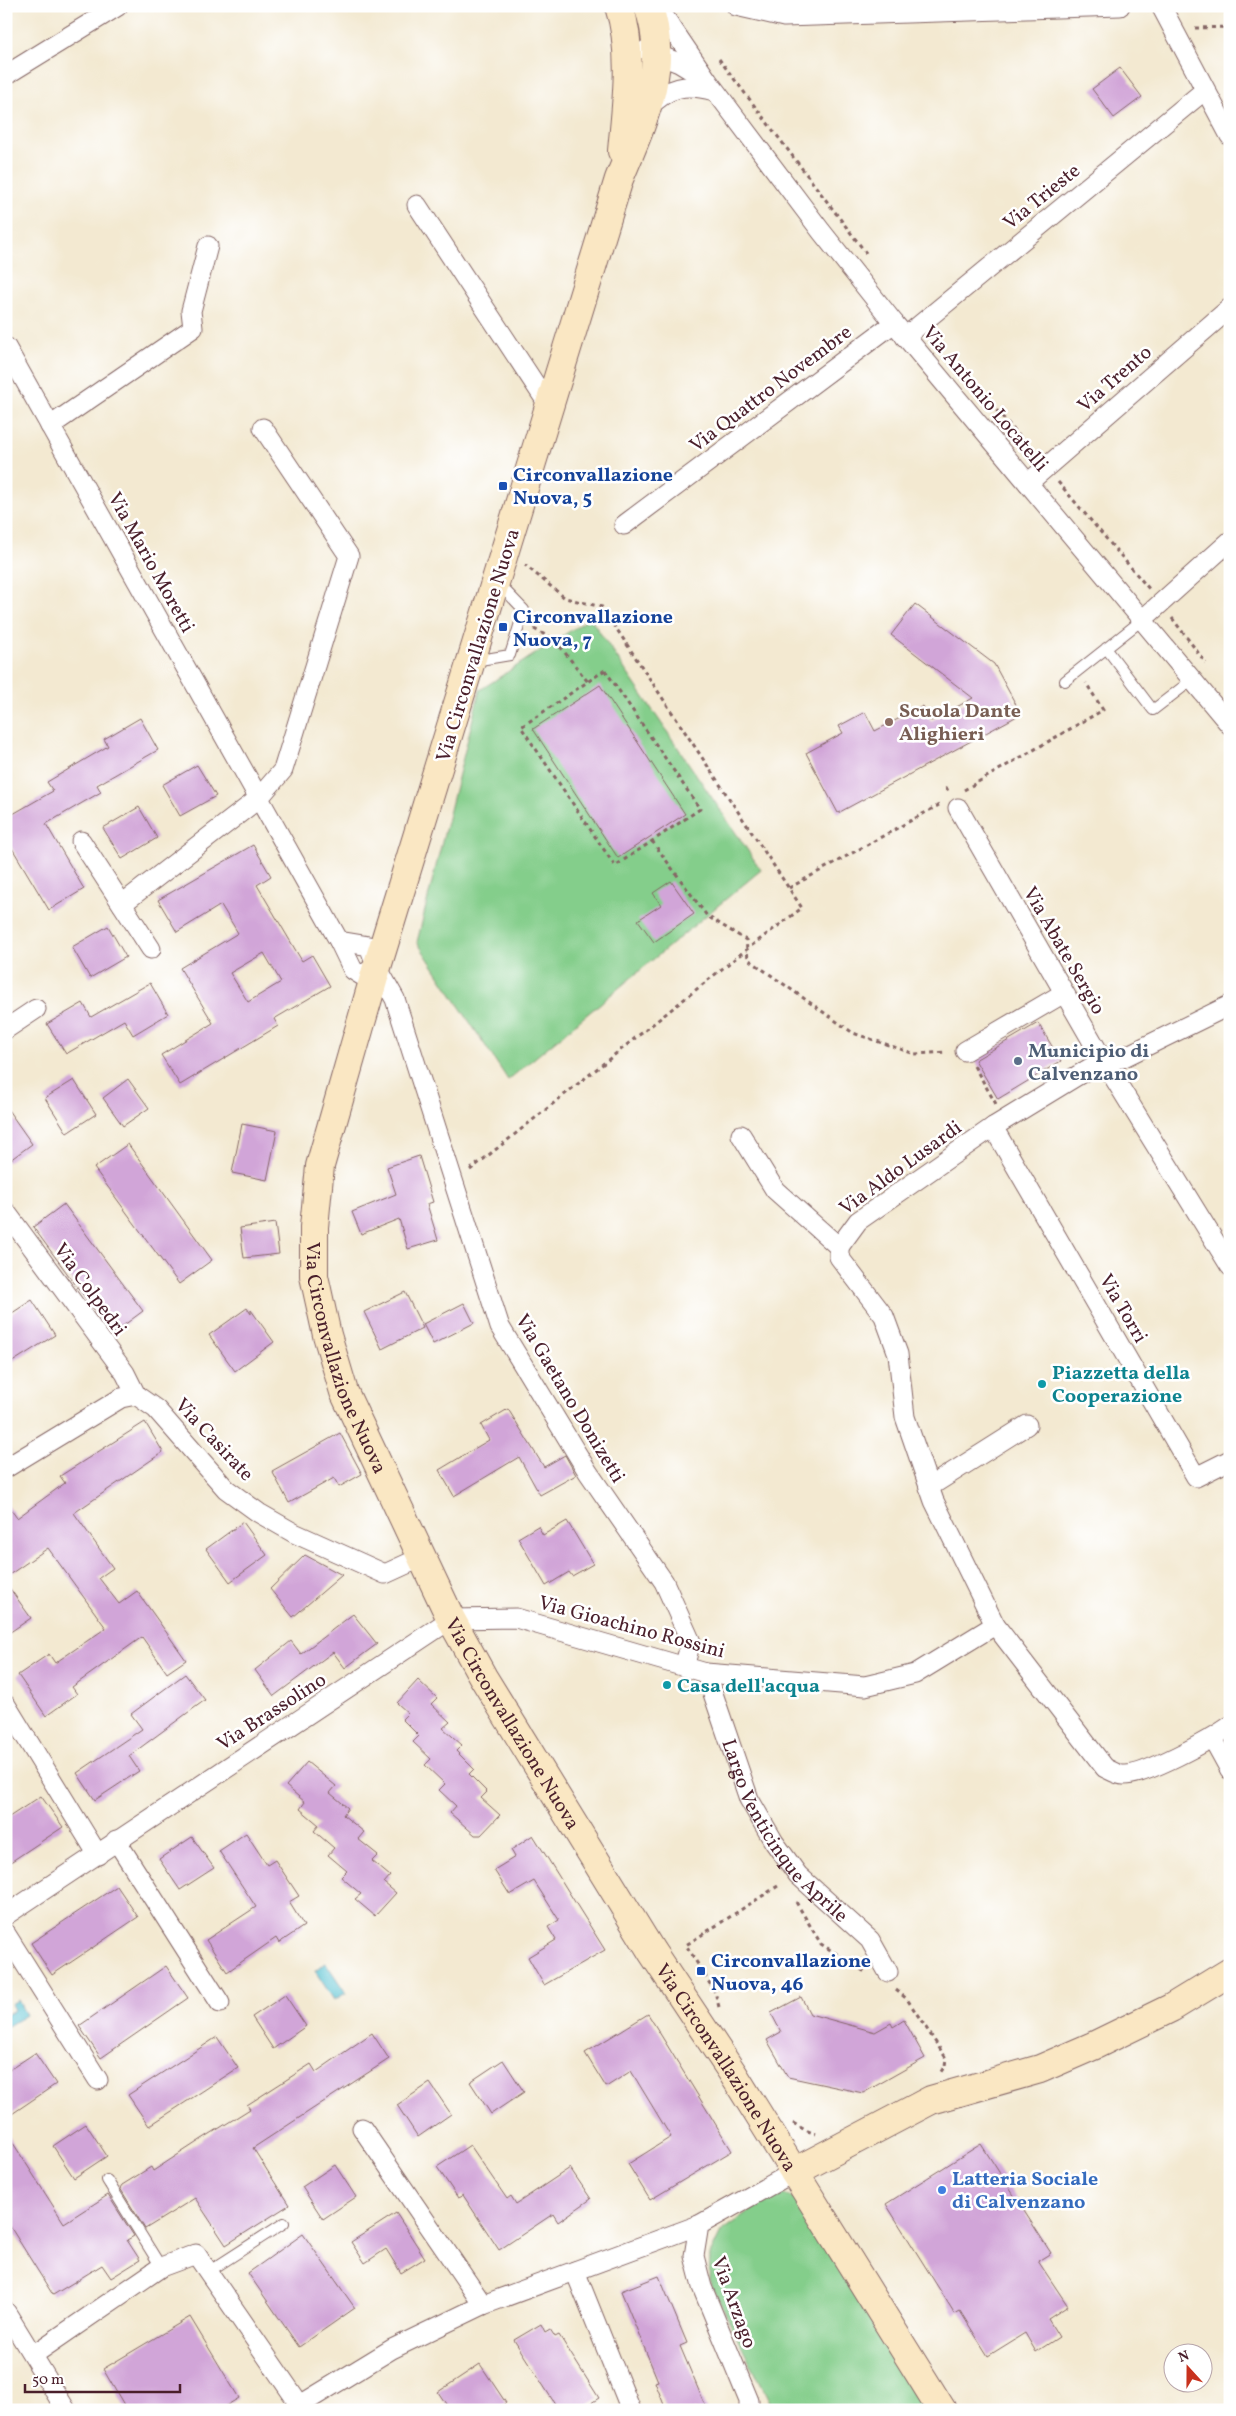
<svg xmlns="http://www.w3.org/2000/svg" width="1236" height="2416" font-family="Vollkorn,serif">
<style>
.green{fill:#84ce8b;stroke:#67765b}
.water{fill:#55c1d0;stroke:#50707e}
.building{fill:#d1a5d8;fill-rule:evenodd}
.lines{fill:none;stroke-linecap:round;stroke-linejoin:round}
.lane-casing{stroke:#856665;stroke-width:12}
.street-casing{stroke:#856665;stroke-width:21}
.secondary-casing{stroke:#856665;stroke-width:30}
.path{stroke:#856665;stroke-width:3;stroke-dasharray:4 4;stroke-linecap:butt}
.lane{stroke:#fff;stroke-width:10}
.street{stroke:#fff;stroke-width:19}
.secondary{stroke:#fae7c3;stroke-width:28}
.transit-dot{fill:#1a4fb4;stroke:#fff;stroke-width:2}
.education-dot{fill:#8d6e63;stroke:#fff;stroke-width:2}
.service-dot{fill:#5c6f8a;stroke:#fff;stroke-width:2}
.culture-dot{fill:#0f9aa8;stroke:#fff;stroke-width:2}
.shop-dot{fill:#3f7fe0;stroke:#fff;stroke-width:2}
.labels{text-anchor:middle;stroke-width:5;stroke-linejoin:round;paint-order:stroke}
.street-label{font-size:20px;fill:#4a1f2b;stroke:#fff}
.transit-label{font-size:20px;font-weight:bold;fill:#164399;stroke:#fff;text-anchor:start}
.education-label{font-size:20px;font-weight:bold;fill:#785e54;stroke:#fff;text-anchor:start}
.service-label{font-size:20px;font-weight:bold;fill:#4e5e75;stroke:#fff;text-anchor:start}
.culture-label{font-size:20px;font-weight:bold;fill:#0d838f;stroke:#fff;text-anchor:start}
.shop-label{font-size:20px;font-weight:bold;fill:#366cbe;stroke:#fff;text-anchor:start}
</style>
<rect width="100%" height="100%" fill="#fff"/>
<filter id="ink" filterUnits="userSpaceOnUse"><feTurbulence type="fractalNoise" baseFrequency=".02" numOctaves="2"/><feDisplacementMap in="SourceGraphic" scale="10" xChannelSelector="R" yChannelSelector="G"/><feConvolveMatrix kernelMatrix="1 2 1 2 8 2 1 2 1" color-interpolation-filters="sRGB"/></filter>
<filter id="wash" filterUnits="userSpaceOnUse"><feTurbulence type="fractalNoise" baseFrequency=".0096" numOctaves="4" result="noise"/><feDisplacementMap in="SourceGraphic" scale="20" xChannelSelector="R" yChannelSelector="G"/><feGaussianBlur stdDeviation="1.12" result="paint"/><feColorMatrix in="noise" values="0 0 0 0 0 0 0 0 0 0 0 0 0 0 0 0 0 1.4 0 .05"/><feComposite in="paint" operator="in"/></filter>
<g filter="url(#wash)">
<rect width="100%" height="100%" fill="#f3e9d1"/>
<!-- green -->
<path class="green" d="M590,618L761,870L508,1080L417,942L480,690Z
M778,2194H784L796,2199L927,2410H774L709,2281L710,2255L721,2232L771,2196Z"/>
<!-- water -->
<path class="water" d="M326,1963L346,1993L334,2000L315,1971Z
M18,2000L26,2015L6,2027V2015L14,2010L11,2004Z"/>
<g id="blocks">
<!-- building -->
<path class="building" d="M1120,68L1142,97L1114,118L1092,89Z
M915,604L994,664L1021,714L838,813L806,753L843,733L839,726L865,712L875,731L923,706L931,721L973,698L891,635Z
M600,685L685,814L618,858L533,729Z
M140,718L158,750L97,785L101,792L46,824L84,889L49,910L6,838V818L53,791L47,782L108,746L104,739Z
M197,765L216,796L180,816L162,785Z
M139,807L157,838L122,859L103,828Z
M253,845L271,876L257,885L302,961L312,955L330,986L274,1019L278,1026L180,1085L161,1055L213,1023L180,968L238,933L221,905L177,932L158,900ZM264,953L281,982L248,1002L230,973Z
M671,881L694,914L654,942L638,920L661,905L653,893Z
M108,926L126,957L90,978L72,947Z
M150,983L168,1014L133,1035L124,1020L66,1054L47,1024L83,1003L91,1017Z
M1038,1023L1061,1061L998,1099L975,1060Z
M128,1079L149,1108L123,1126L103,1098Z
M74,1080L96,1114L67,1133L45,1098Z
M6,1107L32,1144L6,1163Z
M242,1124L277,1131L267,1180L232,1173Z
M128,1144L212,1260L179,1284L94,1168Z
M419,1156L433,1202L427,1204L438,1240L408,1249L399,1219L361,1234L352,1212L396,1194L387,1167Z
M64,1204L143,1311L112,1334L33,1227Z
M275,1223L279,1254L244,1258L240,1228Z
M405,1292L423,1328L382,1349L364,1312Z
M32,1300L55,1335L6,1366V1317Z
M464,1303L474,1323L433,1344L423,1324Z
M247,1308L251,1314V1310L274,1342L235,1371L209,1335Z
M508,1409L544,1467L565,1455L576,1475L540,1495L519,1457L454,1496L439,1470L489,1440L481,1425Z
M145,1422L163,1452L74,1513L113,1568L99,1578L119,1604L137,1591L186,1660L167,1673L142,1637L72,1687L77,1694L46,1716L18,1675L49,1654L55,1663L106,1628L48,1548L6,1577V1503L17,1518L65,1483L60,1476Z
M340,1433L362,1474L339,1487L334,1478L289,1503L272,1471Z
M567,1521L593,1564L572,1576L569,1572L546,1586L518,1538L538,1526L543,1535Z
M243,1522L267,1555L230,1582L206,1549Z
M305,1555L342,1575L293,1617L270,1589Z
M6,1583L31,1618L6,1635Z
M353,1614L377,1644L345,1668L333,1652L274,1696L255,1670L291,1641L301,1654Z
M185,1674L205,1700L129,1756L139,1771L95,1800L77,1773L142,1729L131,1714Z
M418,1680L437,1698L431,1704L450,1722L443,1728L462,1745L456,1751L474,1769L469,1774L487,1792L481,1798L500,1815L481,1835H475L450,1813L456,1806L439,1790L445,1784L425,1765L431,1759L413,1742L419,1736L402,1719L408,1713L397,1703Z
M307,1762L336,1786L330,1793L348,1808L343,1815L364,1832L358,1839L378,1855L372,1861L390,1876L384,1883L396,1893L375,1916L355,1899L361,1894L341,1877L347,1871L328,1855L334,1848L314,1831L319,1825L300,1809L305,1802L286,1786Z
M41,1796L63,1827L6,1865V1819Z
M246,1833L267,1865L275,1860L299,1896L289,1902L304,1926L279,1943L276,1938L227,1972L206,1940L256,1907L219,1851Z
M533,1835L605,1950L544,1985L528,1957L556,1940L548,1927L559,1920L534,1881L510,1895L494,1870L515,1857L511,1850Z
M192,1837L214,1868L180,1890L159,1859Z
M117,1886L138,1917L52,1975L31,1943Z
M166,1966L188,1998L101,2058L79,2026Z
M285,1995L306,2026L273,2049L252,2017Z
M801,1997L810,2014L875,2032L891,2023L893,2027L904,2020L925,2058L863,2093L788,2077L767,2040L781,2032L771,2013Z
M648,2014L732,2151L650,2200L628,2164L671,2137L631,2071L606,2087L585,2053Z
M372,2033L389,2059L253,2148L289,2205L226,2245L195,2198L145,2229L120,2188L122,2185L151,2167L153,2171L202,2139L250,2109L247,2105L311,2064L316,2072Z
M217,2037L238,2068L149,2126L128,2095Z
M35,2053L56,2084L6,2118V2072Z
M503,2060L524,2092L491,2114L470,2082Z
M430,2083L451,2114L418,2137L397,2105Z
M86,2124L107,2156L74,2178L53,2146Z
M6,2132L64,2223L108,2195L134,2236L127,2240L140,2260L111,2278L102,2265L53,2295L6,2220Z
M981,2144L1051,2253L1038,2261L1068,2306L1048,2319L1059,2337L1036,2352L1025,2333L988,2356L960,2311L955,2314L886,2204Z
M470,2145L507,2199L511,2196L516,2204L570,2168L591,2199L558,2222L553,2214L499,2250L463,2195L458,2198L437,2167Z
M335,2165L356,2197L323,2219L302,2187Z
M396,2213L425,2258L401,2273L386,2249L365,2263L351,2242Z
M303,2234L355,2308L299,2347L248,2273Z
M659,2276L687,2343L680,2346L707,2410H666L655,2382L658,2381L621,2291Z
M190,2317L239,2398L219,2410H127L103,2369Z
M541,2324L545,2332L550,2329L555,2337L559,2335L599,2398L580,2410H559L514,2340Z
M480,2364L506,2403L496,2410H450L438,2392Z"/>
</g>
</g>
<g filter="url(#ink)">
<use href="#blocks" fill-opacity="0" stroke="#856665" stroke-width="1"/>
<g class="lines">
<defs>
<path id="lane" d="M1106,648L1153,710L1192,680
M474,661L510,655L524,610L498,583
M1065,681L1142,620
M107,2180L161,2267
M208,2272L284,2223"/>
<g id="street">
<path d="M657,6L708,81L821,231L894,323L1230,725"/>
<path d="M736,6L784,17L1120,6"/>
<path d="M1161,6L1230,136"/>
<path d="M646,50L679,63L702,77"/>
<path d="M6,75L118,6"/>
<path d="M648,108C669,86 686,83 714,91"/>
<path d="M417,205L550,407"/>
<path d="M905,337L1205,90"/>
<path d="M6,347L339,941L353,970L361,975L377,967"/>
<path d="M50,426L193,328L191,311L208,246"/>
<path d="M1028,483L1230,308"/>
<path d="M624,525L894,323"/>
<path d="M1142,620L1230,541"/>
<path d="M958,808L1103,1060L1230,1266"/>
<path d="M81,841L151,949"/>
<path d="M122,904L258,799L283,770L349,556L263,428"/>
<path d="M339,941L369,946L377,967L395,999L500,1327L588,1472L664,1582L691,1642L684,1667"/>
<path d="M6,1029L36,1009"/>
<path d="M965,1051L1064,993"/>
<path d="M993,1127L1196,1477L1230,1460"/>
<path d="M741,1135L775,1190L839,1247"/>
<path d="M6,1212L125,1373L136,1395L156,1409L226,1489L259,1513L294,1533L385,1574L422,1557"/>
<path d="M839,1247V1257L884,1316L898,1354L905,1417L934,1501L995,1625L1105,1768C1110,1770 1117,1775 1123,1775C1143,1777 1212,1739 1230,1726"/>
<path d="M839,1247L858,1221L993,1127L1103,1060L1122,1058L1230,1005"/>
<path d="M6,1468L121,1398L136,1395"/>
<path d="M929,1487L1027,1425"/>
<path id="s1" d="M706,1673L749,1799L774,1842L798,1875L870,1940L888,1972"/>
<path d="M6,1705L98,1855"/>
<path d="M1213,1739L1230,1770"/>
<path d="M116,1840L220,2003"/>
<path d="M6,1915L451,1619L516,1618L706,1673L865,1686L915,1674L995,1625"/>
<path d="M6,1934L98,2080"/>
<path d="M362,2128L483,2305"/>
<path d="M575,2271L631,2410"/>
<path d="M6,2312L66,2410"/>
<path d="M33,2355L161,2267L196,2254L300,2405"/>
<path d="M292,2410L392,2349L483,2305L699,2225"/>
<path d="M749,2410V2401L702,2287L694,2256L699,2225L794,2172"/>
</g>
<g id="secondary">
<path d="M619,6C634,52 626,105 622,151"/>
<path id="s2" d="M648,6C671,65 641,126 619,179L377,967L320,1166L314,1227V1276L327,1335L344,1392L451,1619L483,1677L652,1952L732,2072L942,2410"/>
<path d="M794,2172L931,2100L1040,2069L1093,2046L1171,2008L1230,1972"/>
</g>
</defs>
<!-- lane casing -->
<use href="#lane" class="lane-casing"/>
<!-- street casing -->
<use href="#street" class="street-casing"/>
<!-- secondary casing -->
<use href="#secondary" class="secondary-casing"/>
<!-- path -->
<path class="path" d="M1195,28L1230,27
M719,59L866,253
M965,374L1033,452
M1058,482L1150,590
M1172,618L1206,663
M534,629L555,640L588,682
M605,670L700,809L615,866L521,727Z
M946,787L949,793
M964,790L1103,710L1086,683
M652,841L707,916L746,940L748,959L853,1033L915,1054L947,1052
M789,888L939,805
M974,1066L996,1104
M470,1170L747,949L802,908L602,607L565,598L525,565
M796,1902L821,1944L865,1972
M896,1990L907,1999L946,2058L945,2066L940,2073
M719,2007L715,1992L686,1945L781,1884
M793,2123L805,2130L816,2134"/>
<!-- lane -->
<use href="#lane" class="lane"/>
<!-- street -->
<use href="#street" class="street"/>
<!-- secondary -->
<use href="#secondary" class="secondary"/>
</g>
</g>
<!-- markers -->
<g class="transit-dot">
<rect x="498" y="481" width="10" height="10" rx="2.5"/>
<rect x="498" y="622" width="10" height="10" rx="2.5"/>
<rect x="696" y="1966" width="10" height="10" rx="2.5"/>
</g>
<circle class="education-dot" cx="889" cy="722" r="5"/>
<circle class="service-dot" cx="1018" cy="1061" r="5"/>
<g class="culture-dot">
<circle cx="1042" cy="1384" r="5"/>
<circle cx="667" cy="1685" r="5"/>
</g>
<circle class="shop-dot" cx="942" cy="2190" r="5"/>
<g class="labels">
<!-- street labels -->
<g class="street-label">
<text transform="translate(1041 196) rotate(-39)" y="7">Via Trieste</text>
<text transform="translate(1114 378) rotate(-41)" y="7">Via Trento</text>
<text transform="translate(770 388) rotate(-37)" y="7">Via Quattro Novembre</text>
<text transform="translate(986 398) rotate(50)" y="7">Via Antonio Locatelli</text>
<text transform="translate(152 562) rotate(61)" y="7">Via Mario Moretti</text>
<text transform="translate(477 645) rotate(-73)" y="7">Via Circonvallazione Nuova</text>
<text transform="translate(1065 950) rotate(60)" y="7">Via Abate Sergio</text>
<text transform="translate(900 1167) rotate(-36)" y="7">Via Aldo Lusardi</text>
<text transform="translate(91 1289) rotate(54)" y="7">Via Colpedri</text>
<text transform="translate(1124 1308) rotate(60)" y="7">Via Torri</text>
<text dy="7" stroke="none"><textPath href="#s2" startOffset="1409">Via Circonvallazione Nuova</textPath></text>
<text transform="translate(571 1398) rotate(59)" y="7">Via Gaetano Donizetti</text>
<text transform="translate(215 1439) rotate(47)" y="7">Via Casirate</text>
<text transform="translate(632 1626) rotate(15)" y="7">Via Gioachino Rossini</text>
<text transform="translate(271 1711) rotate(-33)" y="7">Via Brassolino</text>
<text dy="7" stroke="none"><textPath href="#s2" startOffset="1814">Via Circonvallazione Nuova</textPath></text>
<text dy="7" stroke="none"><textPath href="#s1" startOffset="179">Largo Venticinque Aprile</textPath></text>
<text dy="7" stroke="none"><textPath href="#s2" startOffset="2219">Via Circonvallazione Nuova</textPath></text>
<text transform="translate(735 2302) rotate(70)" y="7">Via Arzago</text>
</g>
<!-- transit labels -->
<g class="transit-label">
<text x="513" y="481">Circonvallazione<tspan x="513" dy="23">Nuova, 5</tspan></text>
<text x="513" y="623">Circonvallazione<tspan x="513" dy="23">Nuova, 7</tspan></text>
<text x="711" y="1967">Circonvallazione<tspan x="711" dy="23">Nuova, 46</tspan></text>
</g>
<!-- education labels -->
<g class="education-label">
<text x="899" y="717">Scuola Dante<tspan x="899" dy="23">Alighieri</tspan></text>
</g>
<!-- service labels -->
<g class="service-label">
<text x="1028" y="1057">Municipio di<tspan x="1028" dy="23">Calvenzano</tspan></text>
</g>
<!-- culture labels -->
<g class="culture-label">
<text x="1052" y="1379">Piazzetta della<tspan x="1052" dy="23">Cooperazione</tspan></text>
<text x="677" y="1692">Casa dell'acqua</text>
</g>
<!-- shop labels -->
<g class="shop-label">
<text x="952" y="2185">Latteria Sociale<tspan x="952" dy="23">di Calvenzano</tspan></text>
</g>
</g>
<!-- margin -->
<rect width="1236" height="2416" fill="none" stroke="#fff" stroke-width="25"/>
<!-- north arrow -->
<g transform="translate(1188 2368) rotate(339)"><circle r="24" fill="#ffffff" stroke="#b7a5aa"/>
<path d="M0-4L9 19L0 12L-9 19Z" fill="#c8321e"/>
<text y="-8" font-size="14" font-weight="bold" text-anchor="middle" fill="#4a1f2b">N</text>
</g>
<!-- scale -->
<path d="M25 2384v8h155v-8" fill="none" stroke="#4a1f2b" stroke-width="2.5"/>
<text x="32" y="2384" font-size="15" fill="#4a1f2b" stroke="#ffffff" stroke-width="4" paint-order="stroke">50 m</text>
</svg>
